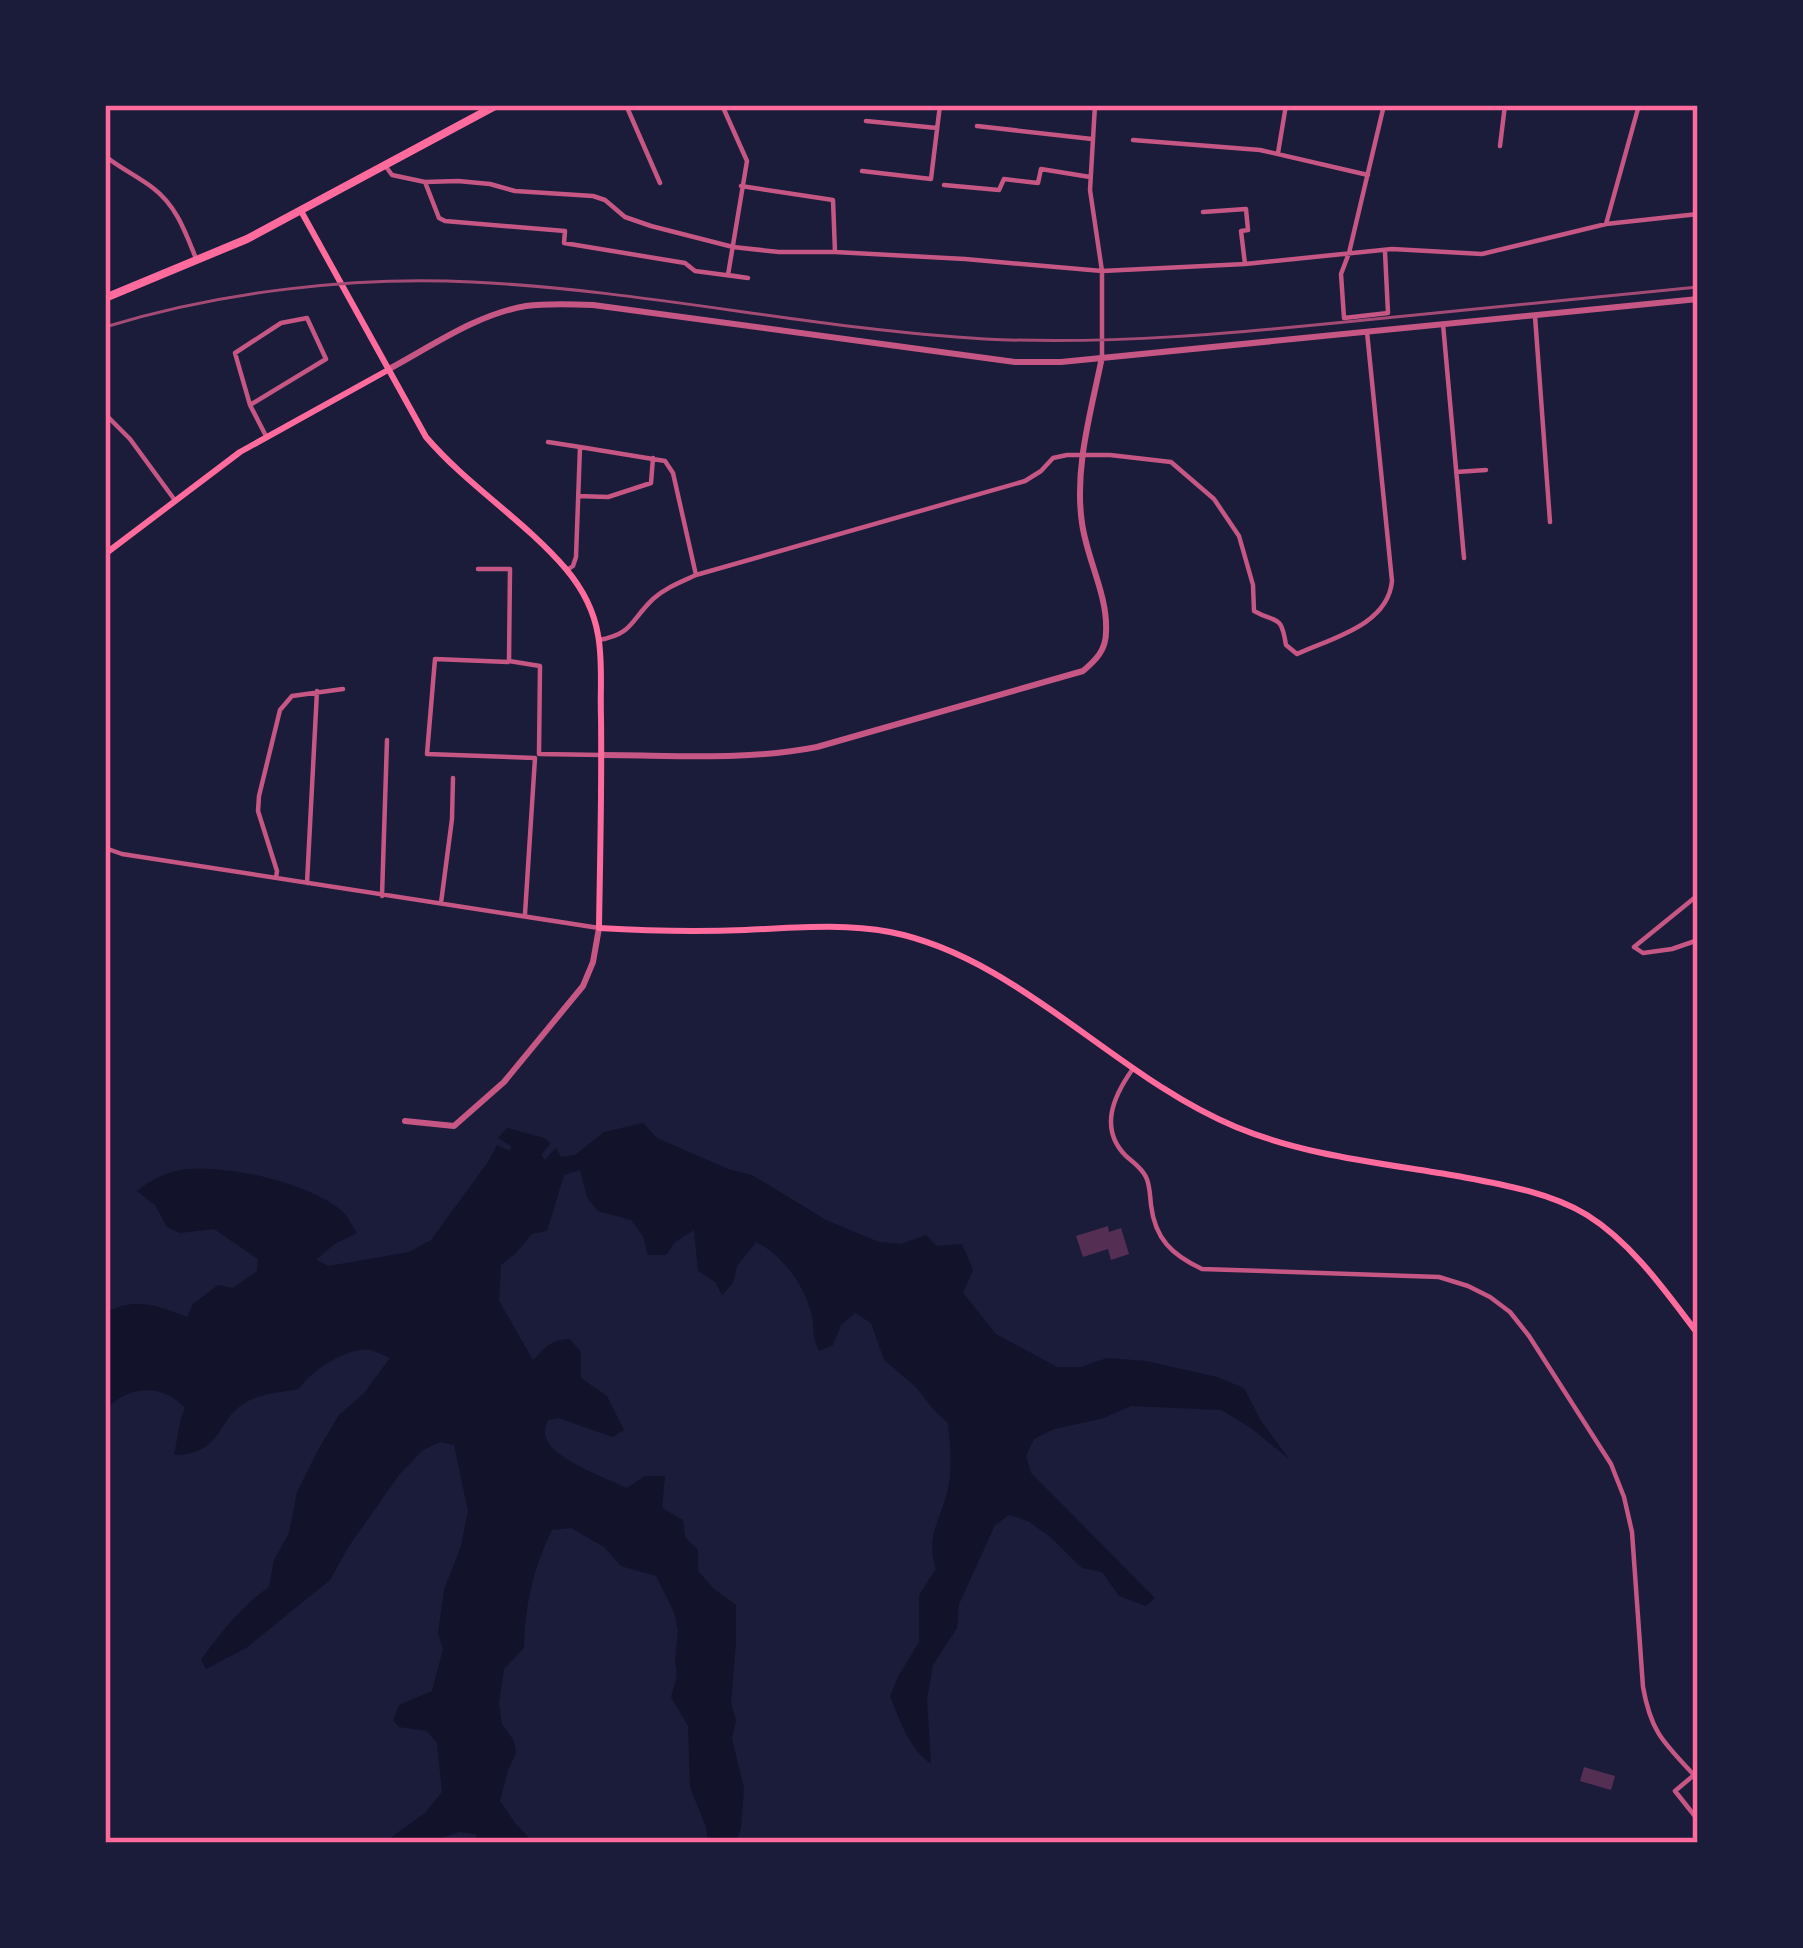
<svg xmlns="http://www.w3.org/2000/svg" width="1803" height="1948" font-family="'Roboto Condensed',sans-serif">
<style>
.water{fill:#12122b}
.building{fill:#542f53}
.lines{fill:none;stroke-linecap:round;stroke-linejoin:round}
.minor{stroke:#c65784;stroke-width:4.5}
.tertiary{stroke:#c65784;stroke-width:6}
.secondary{stroke:#ff6b9d;stroke-width:6}
.trunk{stroke:#ff6b9d;stroke-width:8}
.rail{stroke:#a44b75;stroke-width:3}
.neatline{fill:none;stroke:#ff6b9d;stroke-width:4.5}
</style>
<rect width="100%" height="100%" fill="#1b1b3a"/>
<!-- water -->
<path class="water" d="M643,1123L657,1138L728,1169L752,1175L826,1220L879,1242L901,1244L926,1235L937,1246L962,1244L973,1270L963,1293L996,1334L1057,1367H1081L1107,1358L1146,1361L1217,1377L1244,1388L1261,1421L1289,1459L1251,1428L1221,1410L1131,1406L1104,1418L1054,1429L1034,1439L1026,1456L1031,1473L1155,1598L1146,1606L1119,1596L1102,1572L1082,1568L1049,1536L1028,1521L1009,1515L995,1525L959,1604L957,1628L933,1665L927,1699L931,1764C909,1748 900,1721 890,1696L899,1675L919,1642V1595L936,1569C924,1533 944,1517 949,1483C952,1463 950,1442 948,1423L933,1409L917,1388L884,1360L871,1323L855,1313L841,1325L833,1345L819,1351C811,1336 815,1326 811,1312C803,1283 782,1255 756,1242L737,1266L733,1283L722,1295L715,1282L698,1271L694,1230L675,1242L666,1255H648L643,1236L631,1220L598,1211L587,1197L580,1170L564,1175L547,1231L532,1234L516,1253L501,1265L499,1301L533,1360C546,1347 550,1340 570,1339L581,1352V1378L607,1396L624,1430L613,1437L558,1418L548,1420C545,1429 543,1431 547,1440C554,1459 608,1479 627,1488L645,1476H665L662,1508L683,1520L685,1537L698,1550V1571L714,1589L736,1605V1642L731,1703L736,1721L732,1739L744,1788L741,1828L736,1843H708L706,1827L690,1787L688,1726L671,1697L677,1676L675,1659L678,1631L674,1612L656,1576L621,1566L604,1547L571,1528L552,1530C533,1569 525,1604 524,1648L504,1669L499,1703L502,1724L514,1741L516,1753L508,1770L500,1801L515,1823L531,1840V1843H479L475,1834L459,1832L428,1843H383L425,1813L442,1792L437,1743L427,1731L399,1727L393,1720L399,1705L432,1691L443,1649L438,1633L444,1590L461,1546L468,1511L454,1445L440,1442L423,1450L399,1475L349,1546L330,1580L246,1648L206,1669L201,1660C221,1632 241,1607 269,1587L274,1560L289,1533L297,1492L318,1450L339,1415L364,1393L390,1358C389,1358 373,1350 371,1350C349,1346 310,1371 299,1389C284,1392 264,1393 250,1400C214,1418 226,1454 174,1455C178,1438 178,1423 185,1408C163,1383 126,1385 105,1411V1313C134,1296 159,1306 187,1317L193,1304L218,1285L233,1288L257,1271L258,1259L214,1229L180,1233L167,1227L155,1205L137,1191C152,1179 168,1171 188,1169C233,1166 306,1182 341,1210C348,1216 352,1226 357,1233L333,1245L316,1260L329,1266L409,1252L431,1240L488,1162L497,1145L510,1151L511,1146L498,1138L507,1128L544,1138L551,1143L541,1155L545,1160L556,1148L561,1157L575,1155L604,1132Z"/>
<!-- building -->
<path class="building" d="M1108,1226L1109,1232L1121,1228L1129,1254L1111,1260L1108,1249L1083,1257L1076,1236Z
M1584,1767L1615,1776L1611,1790L1580,1781Z"/>
<g class="lines">
<!-- minor -->
<path class="minor" d="M626,105L660,183
M1095,105L1090,190L1102,271V357
M1384,105L1349,253L1341,274L1344,318L1388,313L1385,252
M866,121L937,128
M977,126L1092,139
M1133,140L1260,150L1368,175
M1500,146L1505,105
M1278,153L1286,105
M105,156C120,168 137,176 153,188C177,206 186,234 197,261
M384,164L392,175L425,182L439,218L445,221L565,231L564,243L685,263L695,271L748,278L728,275L747,161L722,105
M862,171L931,179L940,105
M425,182L458,181L490,184L515,191L593,196L605,200L625,217L651,226L733,247L779,252H835L965,259L1102,271L1245,264L1392,249L1482,254L1606,224L1698,214
M944,185L999,190L1004,179L1038,183L1041,169L1090,177
M741,186L833,200L835,252
M1203,212L1246,209L1248,230L1241,231L1245,264
M1606,224L1639,105
M1535,316L1550,522
M1443,324L1464,558
M1698,404H1696L1698,432
M250,405L235,353L281,323L307,318L326,359L250,405L266,436
M105,414L130,439L174,499
M548,442L580,447L576,557L573,566L567,570
M580,447L665,461L673,473L696,575
M1456,472L1486,470
M578,496L608,497L651,483L653,458
M478,569H510L509,661L540,666L539,754L602,755
M599,640C633,634 630,621 653,599C665,588 681,582 696,575L1025,481L1041,471L1053,458L1067,455H1110L1171,462L1214,499L1239,536L1253,585L1254,611C1277,624 1281,613 1286,645L1297,654C1332,638 1388,625 1392,581L1367,332
M508,662L435,659L427,754L535,758
M105,848L122,854L599,928
M276,878L277,871L258,811L259,796L280,710L292,696L343,689
M307,883L317,691
M382,896L387,740
M441,903L452,819L453,778
M525,914L535,758
M1634,947L1698,895
M1634,947L1643,953L1672,949L1698,940
M1132,1070C1113,1097 1099,1129 1126,1156C1133,1162 1142,1168 1146,1177C1150,1185 1150,1196 1151,1205C1155,1239 1172,1255 1202,1269L1439,1277L1468,1286L1490,1297L1510,1312L1529,1336L1611,1464L1624,1497L1632,1532L1643,1687C1651,1732 1663,1742 1694,1775L1675,1791L1698,1820"/>
<!-- tertiary -->
<path class="tertiary" d="M389,369C432,346 477,314 526,306C548,303 571,304 593,305L1015,362H1061L1698,299
M602,755C673,755 746,761 817,747L1083,671C1096,660 1106,650 1106,632C1108,595 1087,560 1082,523C1074,468 1091,412 1102,357
M405,1121L454,1126L504,1082L583,986L593,962L599,928"/>
<!-- secondary -->
<path class="secondary" d="M301,211L426,437C468,486 524,520 566,569C581,587 594,611 598,635C603,661 600,690 601,717C602,787 600,858 599,928C648,931 696,932 745,930C793,928 842,923 890,932C1018,957 1115,1077 1236,1127C1306,1156 1382,1163 1457,1176C1500,1184 1549,1192 1587,1215C1632,1243 1666,1292 1698,1334
M105,554L240,452L388,370"/>
<!-- trunk -->
<path class="trunk" d="M105,298L247,239L497,105"/>
<!-- rail -->
<path class="rail" d="M105,327C219,292 353,276 472,282C644,290 813,329 985,339C1112,345 1238,333 1365,320C1476,309 1587,298 1698,287"/>
</g>
<!-- border -->
<rect width="1803" height="1948" fill="none" stroke="#1b1b3a" stroke-width="216"/>
<rect x="108" y="108" width="1587" height="1732" class="neatline"/>
</svg>
